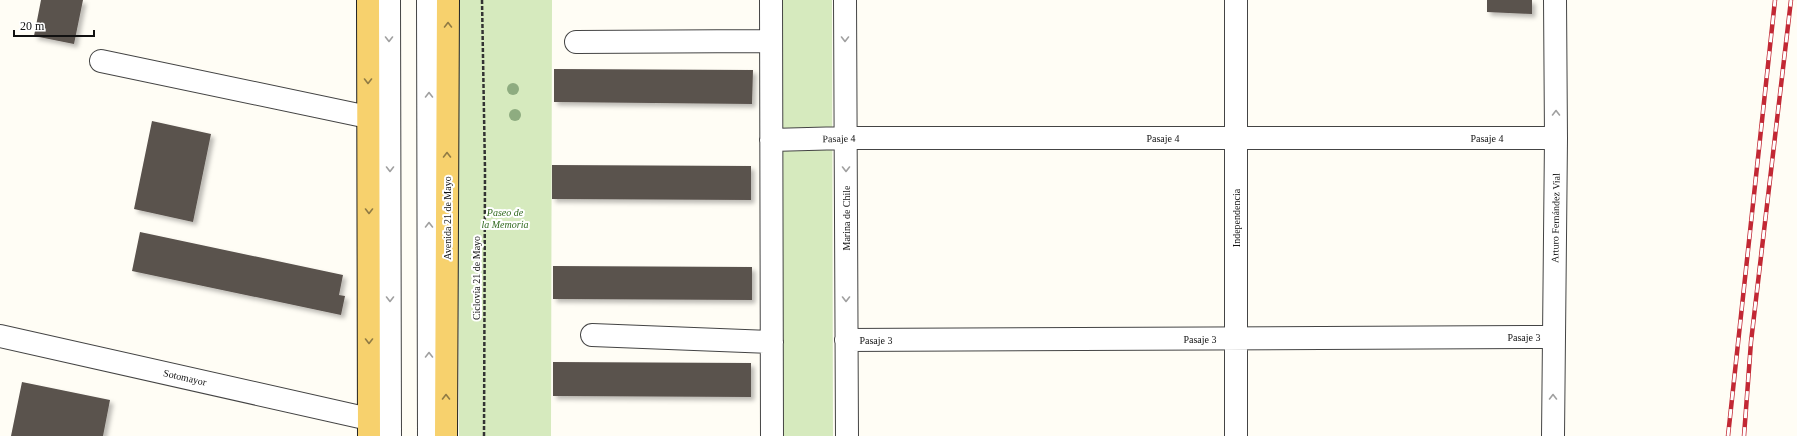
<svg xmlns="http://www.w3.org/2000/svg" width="1797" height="436" font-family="'Times New Roman',serif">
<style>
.green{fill:#d6eabe}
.building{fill:#5a524d;filter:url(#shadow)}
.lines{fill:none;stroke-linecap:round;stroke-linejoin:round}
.minor-casing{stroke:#444;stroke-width:24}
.major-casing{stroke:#222;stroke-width:24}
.path{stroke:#333;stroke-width:2.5;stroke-dasharray:4 2;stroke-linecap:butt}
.minor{stroke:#fff;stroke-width:22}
.major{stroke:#f7d16d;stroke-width:22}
.rail-casing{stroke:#c22834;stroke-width:4.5}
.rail{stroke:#fff;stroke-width:3;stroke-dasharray:9;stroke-linecap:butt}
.tree{fill:#8eac80}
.oneway{stroke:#907b44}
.oneway2{stroke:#a0a0a0}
.labels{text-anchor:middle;stroke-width:4;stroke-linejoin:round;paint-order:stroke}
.street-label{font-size:10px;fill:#111;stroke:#fff}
.park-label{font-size:10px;font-style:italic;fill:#326a20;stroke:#fff}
</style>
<defs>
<filter id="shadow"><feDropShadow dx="3.5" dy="3.5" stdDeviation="2" flood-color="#0004"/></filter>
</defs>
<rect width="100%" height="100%" fill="#fffdf5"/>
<!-- green -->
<path class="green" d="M457,0H552L551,436H459Z
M779,0H832L833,436H781Z"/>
<!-- building -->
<path class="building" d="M41,0H83L74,44L34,36Z
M1487,0H1532V14L1487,12Z
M554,69L753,70L752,104L554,102Z
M152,121L211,134L193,222L134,209Z
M552,165L751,166V200L552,199Z
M140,232L343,275L339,295L345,296L341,315L132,271Z
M553,266L752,267V300L553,299Z
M553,362L751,363V397L553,396Z
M22,382L110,400L103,436H11Z"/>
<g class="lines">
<defs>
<path id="minor" d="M389,0L390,436
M428,0L429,436
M771,0L772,436
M845,0L847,436
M1236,0V436
M576,42L771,41
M101,61L368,117
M771,140L845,138H1556
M592,335L772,342
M0,336L369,419
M846,340L1553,337
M1553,436L1556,138L1555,0"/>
<path id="major" d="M368,0L369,436
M446,436L448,0"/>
</defs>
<!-- minor casing -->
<use href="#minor" class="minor-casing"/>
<!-- major casing -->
<use href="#major" class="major-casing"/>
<!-- path -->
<path class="path" d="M482,0L485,170L484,436"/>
<!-- minor -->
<use href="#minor" class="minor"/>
<!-- major -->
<use href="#major" class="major"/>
<defs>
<path id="rail" d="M1728,436L1775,0
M1744,436L1751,342L1791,0"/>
</defs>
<!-- rail casing -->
<use href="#rail" class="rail-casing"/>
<!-- rail -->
<use href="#rail" class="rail"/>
</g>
<!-- trees -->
<g class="tree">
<circle cx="513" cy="89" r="6"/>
<circle cx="515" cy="115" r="6"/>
</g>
<!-- one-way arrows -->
<defs><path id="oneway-chevron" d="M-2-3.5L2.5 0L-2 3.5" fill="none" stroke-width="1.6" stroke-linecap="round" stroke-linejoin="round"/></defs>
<g class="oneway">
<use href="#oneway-chevron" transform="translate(448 25) rotate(-90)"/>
<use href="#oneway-chevron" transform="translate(368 81) rotate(90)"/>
<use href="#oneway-chevron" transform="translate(447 155) rotate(-90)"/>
<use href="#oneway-chevron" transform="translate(369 211) rotate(90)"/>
<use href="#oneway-chevron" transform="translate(369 341) rotate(90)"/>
<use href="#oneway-chevron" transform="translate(446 397) rotate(-90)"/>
</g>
<g class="oneway2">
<use href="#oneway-chevron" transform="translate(389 39) rotate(90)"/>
<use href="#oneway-chevron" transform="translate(845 39) rotate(90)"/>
<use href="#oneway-chevron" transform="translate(429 95) rotate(-90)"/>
<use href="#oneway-chevron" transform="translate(1556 113) rotate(-90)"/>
<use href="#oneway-chevron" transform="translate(390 169) rotate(90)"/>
<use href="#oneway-chevron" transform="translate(846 169) rotate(90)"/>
<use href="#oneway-chevron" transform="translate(429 225) rotate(-90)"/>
<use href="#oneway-chevron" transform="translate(390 299) rotate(90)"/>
<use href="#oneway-chevron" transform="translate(846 299) rotate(90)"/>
<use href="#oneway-chevron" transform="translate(429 355) rotate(-90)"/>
<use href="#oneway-chevron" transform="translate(1553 397) rotate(-90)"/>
</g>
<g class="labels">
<!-- street labels -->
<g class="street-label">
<text transform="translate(839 138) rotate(-1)" y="4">Pasaje 4</text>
<text x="1163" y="142">Pasaje 4</text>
<text x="1487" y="142">Pasaje 4</text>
<text transform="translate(447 218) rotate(-90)" y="4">Avenida 21 de Mayo</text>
<text transform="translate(846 218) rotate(-90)" y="4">Marina de Chile</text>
<text transform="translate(1236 218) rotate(-90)" y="4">Independencia</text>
<text transform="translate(1555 218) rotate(-89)" y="4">Arturo Fernández Vial</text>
<text transform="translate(476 278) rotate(-90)" y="4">Ciclovía 21 de Mayo</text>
<text x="1524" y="341">Pasaje 3</text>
<text x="1200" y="343">Pasaje 3</text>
<text x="876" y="344">Pasaje 3</text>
<text transform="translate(185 377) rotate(13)" y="4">Sotomayor</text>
</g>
<!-- park labels -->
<g class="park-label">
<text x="505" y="216">Paseo de<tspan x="505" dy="12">la Memoria</tspan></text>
</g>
</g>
<!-- scale -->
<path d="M14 30v6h80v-6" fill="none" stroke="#111111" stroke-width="2"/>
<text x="20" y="30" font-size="12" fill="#111111" stroke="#ffffff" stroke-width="3" paint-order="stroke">20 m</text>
</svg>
